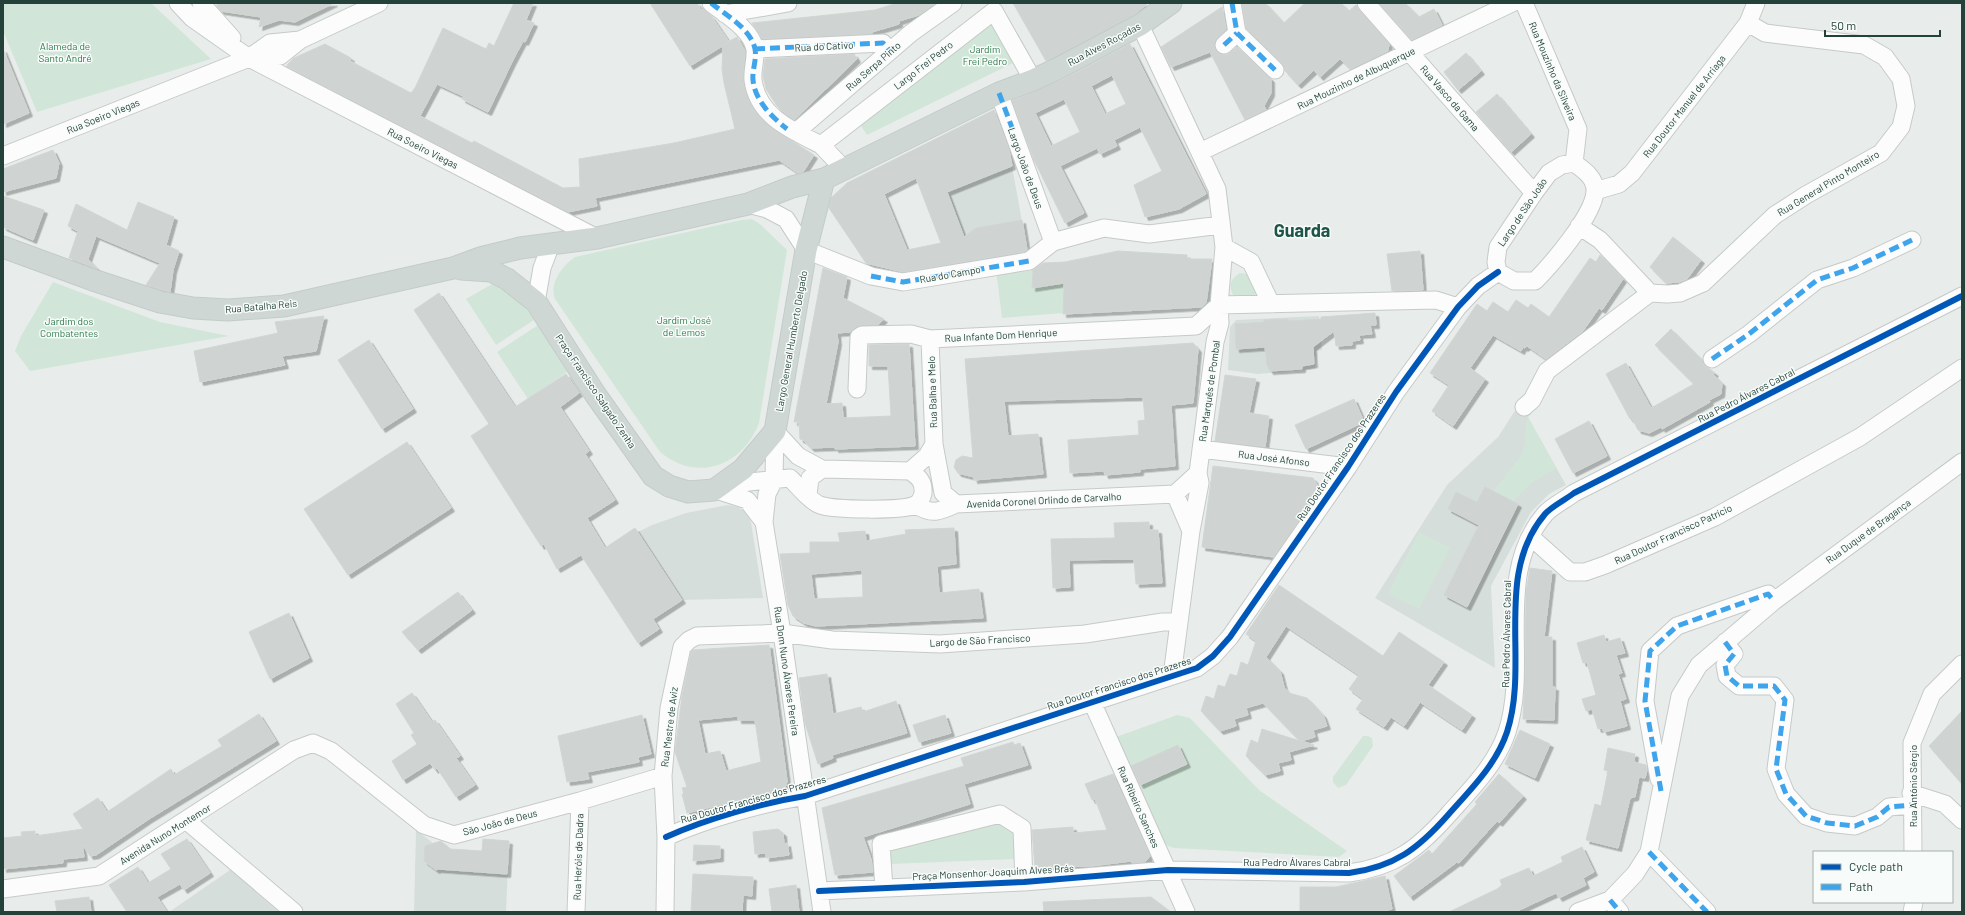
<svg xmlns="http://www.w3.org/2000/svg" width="1965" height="915" font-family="Barlow,sans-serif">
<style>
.built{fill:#d6dedb}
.green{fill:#d1e6d8}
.building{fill:#cfd4d2;stroke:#d1d6d4;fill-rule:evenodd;filter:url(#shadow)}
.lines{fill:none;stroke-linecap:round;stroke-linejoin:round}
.minor-casing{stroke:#c5cac8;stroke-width:19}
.major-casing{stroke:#c3ccc9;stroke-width:23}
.minor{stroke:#fcfcfc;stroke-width:17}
.major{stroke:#cfd7d5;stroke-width:21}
.quiet{stroke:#3ea4ec;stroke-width:5;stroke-dasharray:10 5;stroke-linecap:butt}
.cycleway-casing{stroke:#f7fbf9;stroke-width:8}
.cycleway{stroke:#0057b8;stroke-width:6}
.labels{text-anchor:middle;stroke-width:3;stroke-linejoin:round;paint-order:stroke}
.street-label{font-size:10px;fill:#24423a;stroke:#f7fbf9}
.park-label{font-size:10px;fill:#2d7a4b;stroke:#f7fbf9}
.town-label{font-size:18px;font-weight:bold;fill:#1f5548;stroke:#f7fbf9}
</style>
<defs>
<filter id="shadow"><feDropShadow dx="3.5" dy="3.5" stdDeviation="0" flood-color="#0004"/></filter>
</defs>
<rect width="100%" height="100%" fill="#e8edeb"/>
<!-- built -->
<path class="built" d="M1012,166L1028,255L951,268L925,201Z
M1319,316L1322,350L1316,351L1315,369L1258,374L1228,370L1230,327L1236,320Z
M1520,403L1531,414L1528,417L1566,485L1549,494L1531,512L1491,586L1495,668L1375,598L1447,485L1498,437Z
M728,505L738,507L747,513L751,522L763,598L682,600L638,532L652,525L686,513Z
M416,830L433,843L441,841L450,849L482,851L483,839L509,841L506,912H414Z
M230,870L279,912H169Z"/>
<!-- green -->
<path class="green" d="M3,3H151L211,59L37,112L3,31Z
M991,24L1013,63L867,135L859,123Z
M752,219L760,224L787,250L759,423C743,466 697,483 660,452L555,299C549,283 562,266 575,257L741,220Z
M1033,263L1032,288L1058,284L1064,277L1063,313L1002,318L996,270Z
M1240,273L1248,274L1257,291L1254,297H1234C1228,286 1230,279 1240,273Z
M53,282L160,322L229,336L30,371L15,351L21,336Z
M494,283C512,291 524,304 534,320L496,345L466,299Z
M538,325L567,372L528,399L497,352Z
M1528,417L1556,468L1530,484L1513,501L1494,491C1502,479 1517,463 1523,451C1528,440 1523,428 1528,417Z
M1419,532L1450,548L1419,609L1388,594Z
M1177,715L1190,718L1259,790L1347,851L1339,857L1174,848L1168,846L1163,841L1138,786L1187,764L1178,745L1129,767L1116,737Z
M1363,736H1368L1372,738L1373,746L1346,785L1338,788L1333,782V777Z
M999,822L1015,832L1016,859L890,864L889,849Z"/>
<!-- building -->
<path class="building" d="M217,3H334L295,22L279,20L259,27L261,17L221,11L217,6Z
M514,3H533L526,20L534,23L525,42L523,41L512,62L488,112L462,99L463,96L437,84L420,116L472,143L474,141L563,188L580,187L579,159L674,143L735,129L724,83L722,69L723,45L737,37L745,51L743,82L747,97L754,110L773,129L814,155L803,172L798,173L779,160L595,198L597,206L568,212L287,67V65L294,58L325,44L351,58L350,61L411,93L415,88L443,28L486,49L489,43L494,46Z
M650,3H697L701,10L703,8L712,17L729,42L690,66Z
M897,3H936L919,15L899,21V24L872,32V34L762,39L752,23L875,10Z
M1013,3H1148L1134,15L1046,61Z
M1242,3H1265L1284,23L1305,3H1341L1349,11L1356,5L1389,44L1388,51L1350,69L1340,59L1320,77L1314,70L1298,85L1285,71L1282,63L1246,28Z
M1379,3H1405L1419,17L1434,9L1442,25L1412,40Z
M1222,7L1226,29L1215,42L1216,51L1221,54L1227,55L1237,47L1271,79V93L1264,106L1266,110L1245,120L1210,52L1171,67L1161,47Z
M1130,44L1206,194L1179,209L1145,217L1134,185L1162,171L1140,127L1114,140L1117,146L1100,154L1097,148L1060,166L1084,213L1065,223L1034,160L1012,101L1062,80ZM1112,75L1126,104L1105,114L1091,86ZM1064,99L1080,132L1051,146L1035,113Z
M3,49L29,113L3,124Z
M1466,53L1481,71L1458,90L1444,72Z
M854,54L857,59L794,120L777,106L766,89L763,76L765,59Z
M1497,94L1531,134L1511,152L1476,112Z
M994,110L1009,150L1012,166L947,192L964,237L976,228L1022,220L1027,250L1025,252L903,272L866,263L829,208L831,198L847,183ZM916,178L941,243L907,250L884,194Z
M53,150L59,163L56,178L3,192V169Z
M3,196L44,210L33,240L3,227Z
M138,202L174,217L166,245L179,251L173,270L170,292L146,285L160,263L96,236L88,259L98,269L69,258L78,231L68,226L76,204L127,230Z
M1673,237L1701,260L1687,279L1679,282L1666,283L1650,267Z
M1118,251L1187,255V259H1212L1206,303L1202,307L1063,314L1064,283L1032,288L1033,270L1043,263L1065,262Z
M1420,251L1423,290L1392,291L1387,254Z
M1600,255L1623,279L1602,310L1599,308L1583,331L1546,359L1527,346L1525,348L1523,347L1521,351L1493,335L1470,368L1485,379L1453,426L1432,411L1449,385L1430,373L1477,304L1487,311L1493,302L1508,312L1516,300L1528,308L1531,304L1549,317L1590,258L1596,262Z
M823,268L847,277L843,298L884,319L878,325H861L850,332L837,333L838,342L826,404L842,403L843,418L891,416L888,366H869V345L909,344L915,446L835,449V447L811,448L803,440L800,439L799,422H794Z
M439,293L515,407L566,374L579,393L560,407L589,451L585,454L615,500L587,518L605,548L635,528L682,600L653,619L659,629L638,643L581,555L557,569L544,544L541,546L471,436L489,424L414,310Z
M1375,313L1376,325H1370L1372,334L1359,335L1360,340L1352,341V345L1336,346L1334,331L1313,347L1314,364L1302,366V369L1270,371L1267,365L1265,347L1236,349L1235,324L1264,322V320L1288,319V321L1321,319V317Z
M324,316L316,351L282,356L285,365L200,382L194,351L278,333L275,322Z
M1671,329L1702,360L1704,365L1715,373L1713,374L1722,383L1721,394L1709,400L1710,402L1662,429L1661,427L1649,433L1638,430L1632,418L1630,419L1606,374L1626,363L1651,408L1694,384L1655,345Z
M369,340L413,409L382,429L338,360Z
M1193,343L1198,349L1193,403L1171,405L1175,466L1140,469V472L1105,475L1104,471L1070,473L1068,440L1139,435L1138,421L1145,420L1143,397L1004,401L1008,436L1038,434L1043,474L974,480V477L958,473L954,467L956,460L962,456L973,458L965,359Z
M1225,375L1256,379L1249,413L1269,416L1265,447L1215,441Z
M1354,399L1364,422L1306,449L1295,425Z
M1589,421L1607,456L1573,473L1555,439Z
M407,442L451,508L348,575L304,509Z
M1213,466L1313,478L1320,490L1274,557L1202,547Z
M1485,487L1518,504L1467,607L1444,595L1479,525L1448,509L1456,492L1477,502Z
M1149,522V530H1158L1162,583L1136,584L1134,559L1069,560L1070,587L1053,588L1051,539L1115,538L1114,523Z
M954,528L956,564L937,566L939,593L979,589L983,618L816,626L804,623L793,616L788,605L780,554L810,553V542H840L838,533L865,531L866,541L906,534L905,530ZM862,570L863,597L814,599L811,574Z
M1530,568L1552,571L1544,637H1552V687H1555L1554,720L1523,719L1525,677L1526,592Z
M1279,585L1383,656L1399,632L1444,662L1428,685L1472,715L1462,730L1420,702L1404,726L1391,717L1384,727L1356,709L1363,699L1349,689L1359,675L1286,626L1266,657L1280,671L1284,687L1289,693L1307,698L1323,715L1327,726L1313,730L1315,737L1301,741L1314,745L1289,752L1291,760L1278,763L1280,771L1265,775L1246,756L1251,740L1258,743L1262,729L1300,741L1263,703L1246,708L1248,715L1234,719L1236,726L1220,731L1201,711L1206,696L1214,699L1218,685L1225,687L1230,674L1237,676L1241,662L1248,665L1256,641L1246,634Z
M458,592L472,610L418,650L402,632Z
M289,613L309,658L270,679L249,632Z
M1604,635L1606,642L1620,638L1625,653L1616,655L1622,673L1618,674L1626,699L1620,701L1627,726L1604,732L1602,728L1598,729L1592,709L1586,711L1582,699L1596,695L1587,662L1583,663L1577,643Z
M769,645L787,781L786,786L782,789L687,813L682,794H684L682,788L687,787L675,752L682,696L691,652L693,650ZM738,716V720H755L761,762L726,771L720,751L705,754L698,720Z
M827,674L833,714L861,707L863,712L896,701L907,733L832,755L833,758L818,764L805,723L799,678Z
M412,693L432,722L435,720L460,756L456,758L475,785L456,797L437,768L435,770L430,763L403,780L392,761L417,744L411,735L414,733L396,704Z
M1962,711V784L1929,746Z
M259,714L276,741L149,819L96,855L90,856L82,844L84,857L63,859V863L3,869V838L22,836L21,832L35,831V836L83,829L73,814L98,798L107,812L171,769L174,775L222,746L218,740Z
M642,715L651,754L638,757L639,762L587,772L589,779L567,782L558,736Z
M945,715L951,733L919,742L913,725Z
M1520,730L1550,744L1535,778L1505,764Z
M1013,742L1014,745L1020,743L1028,765L964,784L970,804L863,837L871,859L873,872L835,875L822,808L964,766L961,758Z
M1178,745L1187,764L1140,785L1131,766Z
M1608,748L1635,754L1634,762L1646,765L1647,770L1645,778L1639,777L1635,797L1630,798L1618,848L1586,840L1595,804L1601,806L1608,771L1604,770Z
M1113,774L1150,856L1145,862L1132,863L1131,861L1091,866L1035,868L1032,830L1073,827V833L1107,830L1095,799L1092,800L1085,784Z
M1499,774L1523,796L1499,823L1497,821L1459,863L1457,862L1410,897L1394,876L1429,850L1432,854L1477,804L1475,802Z
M778,829L783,833L784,844L787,843L789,855L766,858V853L755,854L753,832Z
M187,839L210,873L184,890L180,884L157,897L167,912H127L109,885L138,867L148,883L171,869L161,854Z
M483,839L509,841L507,874L438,869L436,870L424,861L425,846L441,841L450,849L482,851Z
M694,845L720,846V858L693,861Z
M1582,847L1594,872L1583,878L1586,885L1559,898L1556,893L1515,912H1449L1497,889L1502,885L1500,880L1529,868L1533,876L1563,862L1561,857Z
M693,874L753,877L752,896L743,895L742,912H691Z
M1385,876L1392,909L1379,912H1300V887H1336Z
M796,885L799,912H772L769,889Z
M89,897L91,912H57L55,901Z
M1151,897L1171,912H1044L1043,902Z"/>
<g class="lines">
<defs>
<path id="minor" d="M178,3L192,18L249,58L597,238
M201,3L232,38
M711,3C726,15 751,29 755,49C756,59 752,70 753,80C758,117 793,131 821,145
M1232,3L1237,33L1275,70
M1366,3L1534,193
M1524,3L1578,129L1574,163
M725,14L788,3
M1140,25L1217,189L1224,247L1219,305L1220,323L1215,342L1198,473L1200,483L1191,531L1172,676
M1224,45L1237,33
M755,49L883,43L890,51
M249,58L280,56L300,40L379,3
M999,93L1053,242
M796,132L911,33L953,3
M1200,152L1512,3
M3,156L249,58L270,43L300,40
M1574,163C1584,170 1596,178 1595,192C1593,216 1552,264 1535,281H1514L1498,272L1496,262L1498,247L1534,193L1549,173L1562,165Z
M844,169L821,145L994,11L1033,80
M1595,191L1619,184L1632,173L1748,23L1756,3
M748,204L767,209L786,219L806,250L871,276L903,282L1029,261L1053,242L1104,228L1149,234L1221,225
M1579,226L1600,240L1650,293L1667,294L1680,293L1703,283L1775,215L1806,195L1881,153L1901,127L1906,106L1901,79L1885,57L1864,45L1765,33L1748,23
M1224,247L1251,262L1271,304
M536,302L542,268L551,244
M1219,305L1436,300L1458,307
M930,339L934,444L943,493L956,504
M1712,359L1749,334L1817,280L1853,268L1912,240
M857,389L859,337L862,335L911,334L930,339L1196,326L1219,305
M1524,407L1532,400L1547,371L1650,293
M775,431L774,480L767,494L764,522L782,633L822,912
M775,431L798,456L822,469
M1201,449L1348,467
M910,471L927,456L934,444
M718,489L749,482L790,478C797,485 811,502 820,505C834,510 902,511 915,505C919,503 922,498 923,493C924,482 919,477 910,471L822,469L810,478L808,495
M716,490L747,500L764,522
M1175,494L1191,531
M916,505C932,515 939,512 956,504L1175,494L1198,473
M1531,537L1570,572H1585L1605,565L1715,517L1860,437L1962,368
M1725,642L1734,654L1725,665L1727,676L1739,686H1774L1785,700L1776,769L1786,794L1806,816L1827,823L1855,826L1877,817L1889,807L1912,805
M1092,702L1186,912
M1659,779L1645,701L1650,651L1677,626L1768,594L1774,601
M1911,793L1945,804L1962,820
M187,821L294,912
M666,837C706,819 762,803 805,796L1197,668L1213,656L1230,637L1348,467L1396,392L1458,307L1478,286L1498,272
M1649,852L1707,912
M1913,852L1912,743L1932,694L1962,664
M884,888L881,844L1000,814L1022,828L1024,882
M3,889L99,876L294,750L313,743L331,751L424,825L454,835L580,801L663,776
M819,891L1024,882L1168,870L1349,873C1394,867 1418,849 1448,815C1470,790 1496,765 1507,732C1530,662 1493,575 1545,514C1552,506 1565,500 1574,493L1962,296
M1610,900L1620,912
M576,912L580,801
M665,912L666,837L663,776L669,708L682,647L689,640L697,636L782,633L832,640L940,644L1085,634L1163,622H1178
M1578,912L1610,900L1635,874L1649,852L1680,696L1699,665L1774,601L1962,462
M1912,912L1914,902"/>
<path id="major" d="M3,247L93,280L160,302L193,308L228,310L284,306L453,268L480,258L520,248L597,238L748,204L792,187L824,179L999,93L1033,80L1057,69L1140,25L1171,3
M461,269L491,271L507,279L536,302L595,394L653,476L669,486L688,492L714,490L743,469L775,431L806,250L824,179"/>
</defs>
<!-- minor casing -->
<use href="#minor" class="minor-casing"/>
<!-- major casing -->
<use href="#major" class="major-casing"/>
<!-- minor -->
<use href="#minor" class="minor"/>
<!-- major -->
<use href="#major" class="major"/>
<!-- quiet -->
<path class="quiet" d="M711,3C726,15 751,29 755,49C757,59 752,70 753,80C755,101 772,117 787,129
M1232,3L1237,33L1275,70
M1224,45L1237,33
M755,49L883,43L890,51
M999,93L1014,133
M871,276L903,282L1029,261
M1712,359L1749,334L1817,280L1853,268L1912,240
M1725,642L1734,654L1725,665L1727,676L1739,686H1774L1785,700L1776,769L1786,794L1806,816L1827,823L1855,826L1877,817L1889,807L1912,805
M1661,791L1645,701L1650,651L1677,626L1768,594L1774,601
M1649,852L1707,912
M1610,900L1620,912"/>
<defs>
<path id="cycleway" d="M666,837C706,819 762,803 805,796L1197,668L1213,656L1230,637L1348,467L1396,392L1458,307L1478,286L1498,272
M819,891L1024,882L1168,870L1349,873C1394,867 1418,849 1448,815C1470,790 1496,765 1507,732C1530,662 1493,575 1545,514C1552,506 1565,500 1574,493L1962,296"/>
</defs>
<!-- cycleway casing -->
<use href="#cycleway" class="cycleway-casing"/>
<!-- cycleway -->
<use href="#cycleway" class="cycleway"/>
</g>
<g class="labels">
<!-- street labels -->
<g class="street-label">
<text transform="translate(1104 44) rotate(-28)" y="4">Rua Alves Roçadas</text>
<text transform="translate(824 46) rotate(-3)" y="4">Rua do Cativo</text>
<text transform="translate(923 65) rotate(-38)" y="4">Largo Frei Pedro</text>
<text transform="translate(873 66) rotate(-41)" y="4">Rua Serpa Pinto</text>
<text transform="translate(1553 71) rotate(67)" y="4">Rua Mouzinho da Silveira</text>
<text transform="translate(1356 78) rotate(-26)" y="4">Rua Mouzinho de Albuquerque</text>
<text transform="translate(1450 98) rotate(49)" y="4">Rua Vasco da Gama</text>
<text transform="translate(1684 106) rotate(-52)" y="4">Rua Doutor Manuel de Arriaga</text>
<text transform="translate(103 116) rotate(-22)" y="4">Rua Soeiro Viegas</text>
<text transform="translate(423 148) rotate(27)" y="4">Rua Soeiro Viegas</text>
<text transform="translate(1026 168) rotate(70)" y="4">Largo João de Deus</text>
<text transform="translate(1828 183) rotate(-31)" y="4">Rua General Pinto Monteiro</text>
<text transform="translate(1522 212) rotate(-56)" y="4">Largo de São João</text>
<text transform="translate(950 274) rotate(-10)" y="4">Rua do Campo</text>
<text transform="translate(261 306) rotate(-5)" y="4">Rua Batalha Reis</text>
<text transform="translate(1001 335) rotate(-3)" y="4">Rua Infante Dom Henrique</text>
<text transform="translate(791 341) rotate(-80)" y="4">Largo General Humberto Delgado</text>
<text transform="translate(596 391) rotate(56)" y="4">Praça Francisco Salgado Zenha</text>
<text transform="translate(1209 391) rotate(-82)" y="4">Rua Marquês de Pombal</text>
<text transform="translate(932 392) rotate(-92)" y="4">Rua Balha e Melo</text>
<text transform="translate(1746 395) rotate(-27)" y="4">Rua Pedro Álvares Cabral</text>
<text transform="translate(1341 457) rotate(-56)" y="4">Rua Doutor Francisco dos Prazeres</text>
<text transform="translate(1274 458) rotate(7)" y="4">Rua José Afonso</text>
<text transform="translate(1044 500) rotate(-3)" y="4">Avenida Coronel Orlindo de Carvalho</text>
<text transform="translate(1868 531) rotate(-36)" y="4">Rua Duque de Bragança</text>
<text transform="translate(1673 534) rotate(-25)" y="4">Rua Doutor Francisco Patrício</text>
<text transform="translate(1506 634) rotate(-89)" y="4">Rua Pedro Álvares Cabral</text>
<text transform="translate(980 640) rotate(-3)" y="4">Largo de São Francisco</text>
<text transform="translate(787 671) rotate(82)" y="4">Rua Dom Nuno Álvares Pereira</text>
<text transform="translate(1119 683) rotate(-18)" y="4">Rua Doutor Francisco dos Prazeres</text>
<text transform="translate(669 727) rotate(-83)" y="4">Rua Mestre de Aviz</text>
<text transform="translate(1913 786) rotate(-90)" y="4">Rua António Sérgio</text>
<text transform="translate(753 799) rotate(-16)" y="4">Rua Doutor Francisco dos Prazeres</text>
<text transform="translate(1139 807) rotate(66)" y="4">Rua Ribeiro Sanches</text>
<text transform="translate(500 822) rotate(-15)" y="4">São João de Deus</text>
<text transform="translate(165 834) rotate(-32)" y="4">Avenida Nuno Montemor</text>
<text transform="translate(578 857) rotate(-88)" y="4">Rua Heróis de Dadra</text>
<text x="1297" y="866">Rua Pedro Álvares Cabral</text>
<text transform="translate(993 872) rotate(-3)" y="4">Praça Monsenhor Joaquim Alves Brás</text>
</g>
<!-- park labels -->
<g class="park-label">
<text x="65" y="50">Alameda de<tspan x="65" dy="12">Santo André</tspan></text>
<text x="985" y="53">Jardim<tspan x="985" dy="12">Frei Pedro</tspan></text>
<text x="684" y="324">Jardim José<tspan x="684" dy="12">de Lemos</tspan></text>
<text x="69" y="325">Jardim dos<tspan x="69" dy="12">Combatentes</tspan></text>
</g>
<!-- town labels -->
<g class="town-label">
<text x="1302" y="237">Guarda</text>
</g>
</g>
<!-- border -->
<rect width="1965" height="915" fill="none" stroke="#24423a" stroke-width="8"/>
<!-- legend -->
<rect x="1813" y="851" width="140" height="52" fill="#f7fbf9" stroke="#a3b1ad"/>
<rect x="1821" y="864" width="20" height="6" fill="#0057b8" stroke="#a3b1ad"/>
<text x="1849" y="871" font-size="12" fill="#24423a">Cycle path</text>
<rect x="1821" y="884" width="20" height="6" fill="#3ea4ec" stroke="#a3b1ad"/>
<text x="1849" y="891" font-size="12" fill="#24423a">Path</text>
<!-- scale -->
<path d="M1825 30v6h115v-6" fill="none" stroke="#24423a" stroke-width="2"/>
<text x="1831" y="30" font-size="12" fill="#24423a" stroke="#f7fbf9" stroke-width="3" paint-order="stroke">50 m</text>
</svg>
